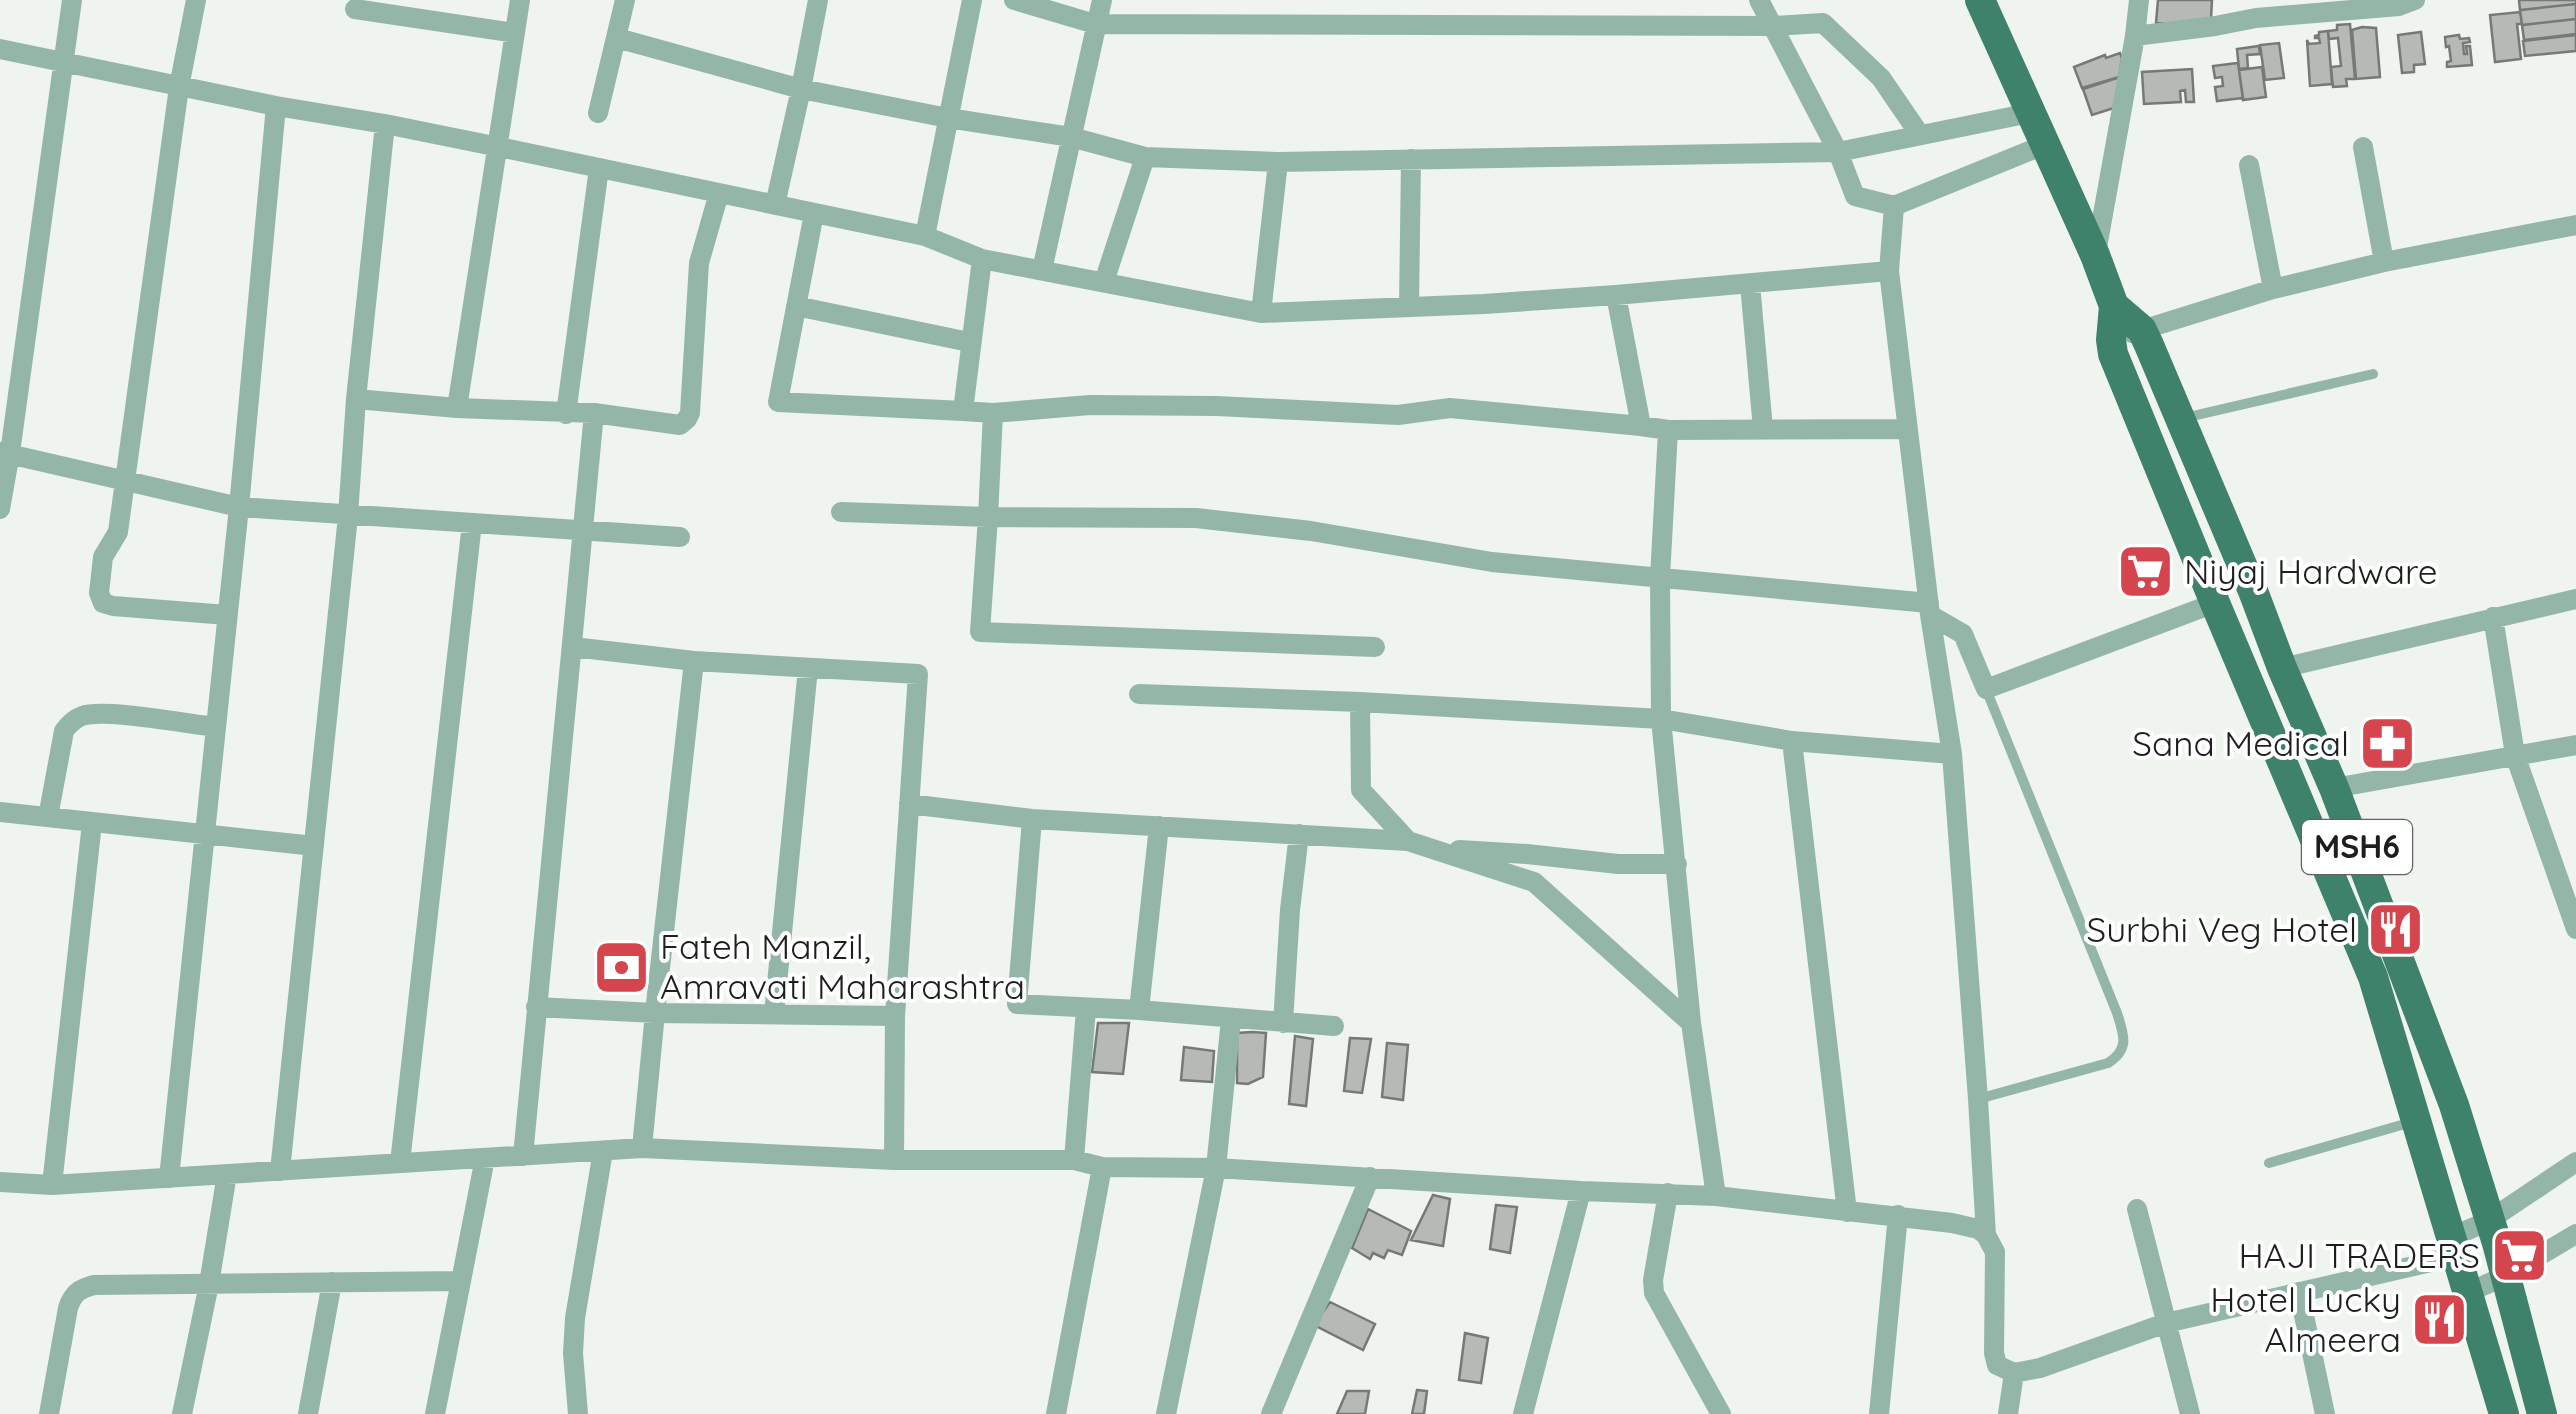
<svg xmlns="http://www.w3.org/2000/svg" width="2576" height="1414" font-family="Quicksand,sans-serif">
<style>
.building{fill:#b7b9b4;stroke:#777974;stroke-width:2.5}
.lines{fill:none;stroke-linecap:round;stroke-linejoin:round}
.service{stroke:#94b6a9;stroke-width:10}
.minor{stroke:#94b6a9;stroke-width:20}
.primary{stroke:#3f826b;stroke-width:30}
.labels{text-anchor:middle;stroke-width:8;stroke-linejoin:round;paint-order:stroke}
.shield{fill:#fff;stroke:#616261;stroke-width:2.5}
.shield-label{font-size:32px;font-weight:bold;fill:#1d1f1d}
.poi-label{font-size:35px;fill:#1d1f1d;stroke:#fff;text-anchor:end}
</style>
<rect width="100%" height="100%" fill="#f0f4ef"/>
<!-- building -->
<path class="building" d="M2158,0H2212L2211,19L2201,26L2156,23Z
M2519,0H2576V4L2520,10Z
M2576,4V19L2522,25L2520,10Z
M2520,12L2522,24H2517L2521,59L2495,62L2490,15Z
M2576,19V34L2524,40L2522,25Z
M2350,24L2355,79H2346L2347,86L2333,87L2331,67L2341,66L2338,38L2329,39L2328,31L2337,30V25Z
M2362,27L2376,28L2380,77L2356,79L2352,30Z
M2328,31L2332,84L2310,86L2307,40L2309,44L2320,43L2319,38H2315V36L2319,35V32Z
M2421,32L2425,64L2414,65V72L2402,73L2398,35Z
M2459,35L2460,39L2469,38L2470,42L2463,43L2464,54H2467L2466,46H2470L2472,65L2447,67V62L2451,61L2449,46L2446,47L2445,37Z
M2576,35V51L2525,56L2523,41Z
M2279,43L2284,78L2265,80L2260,45Z
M2259,46L2260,54L2247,55L2248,68L2239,69L2237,49Z
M2120,53L2122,58L2119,77L2082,88L2074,67L2105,55L2106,58Z
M2238,63L2243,98L2217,101L2215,87L2223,86L2222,77L2215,78L2213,66Z
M2262,67L2266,97L2243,100L2239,70Z
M2192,69L2194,102H2186L2185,90L2180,91L2181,102L2144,104L2142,72Z
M2120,77L2117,107L2092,115L2083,89Z
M1098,1023H1129L1123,1074L1092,1072Z
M1252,1032L1266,1033L1263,1077L1248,1084L1237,1083V1033Z
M1295,1036L1313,1039L1306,1106L1289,1104Z
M1350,1038L1371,1039L1362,1093L1344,1091Z
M1387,1043L1408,1045L1403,1100L1382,1097Z
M1184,1047L1214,1051L1212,1082L1181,1080Z
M1433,1195L1450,1199L1443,1246L1411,1240Z
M1496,1205L1517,1207L1510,1253L1490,1249Z
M1368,1209L1411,1231L1402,1255L1388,1250L1384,1258L1373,1253L1370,1259L1352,1248Z
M1330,1302L1375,1324L1363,1350L1314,1325Z
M1465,1333L1488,1338L1481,1383L1459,1380Z
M1417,1390L1427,1391L1424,1414H1412Z
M1347,1391H1369L1365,1414H1337Z"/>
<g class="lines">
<!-- service -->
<path class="service" d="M2184,418L2373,374
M1978,1099L2108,1063C2130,1049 2124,1035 2117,1013L1986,689
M2269,1163L2412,1122"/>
<!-- minor -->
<path class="minor" d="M196,0L179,87L118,532L103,557L99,593L103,603L113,606L227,615
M1014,0L1095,24L1772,26L1823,23L1881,78L1920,135
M1759,0L1838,152L1855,196L1894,206
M355,9L515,33
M2135,36L2215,26L2256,18L2399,6L2415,0
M617,38L801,89L948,118L1071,137L1145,157L1278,162L1838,152L2030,113
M0,49L276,106L385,124L499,147L925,236L982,259L1261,313L1484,304L1616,295L1889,271L1894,206L2044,145
M598,113L625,0
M2363,147L2384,262
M2249,165L2273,289
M775,205L801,89L818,0
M814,213L778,402L963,411
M925,236L972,0
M2096,253L2135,36L2139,0
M982,259L963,411L993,413L988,517L1196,518L1311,531L1492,562L1929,603
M1042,270L1102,0
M1889,271L1930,615L1952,754L1978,1099L1986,1235
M1104,282L1145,157
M1750,284L1763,429
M1616,295L1641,426L1668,430L1907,429
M796,306L969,342
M1409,307L1411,159
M1261,313L1278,162
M2132,333L2273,289L2384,262L2576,225
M356,399L457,408L594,413L680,425L687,419L690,413L699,263L719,193
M457,408L520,0
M993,413L1090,405L1217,406L1398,415L1450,408L1641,426
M566,414L599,168
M1668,430L1660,578L1661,719L1691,1023L1716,1196
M0,452L239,507L680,537
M0,509L10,453L72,0
M841,512L988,517L980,632L1375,647
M1930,615L1963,634L1986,689L2215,603
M2493,617L2515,755L2576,929
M573,647L694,661L918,674L895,1016L894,1160
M2282,668L2576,599
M1139,694L1360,702L1661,719L1792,741L1847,1212
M1360,702L1361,790L1408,841L1534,882L1691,1023
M1792,741L1952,754
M2334,788L2576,745
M909,804L1032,819L1408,841
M0,812L314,846
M48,817L64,731C69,724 74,719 82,716C104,708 188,724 216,727
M1032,819L1017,1004L1139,1010L1334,1026
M1459,850L1527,854L1618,864H1677
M536,1007L655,1013L895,1016
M1139,1010L1159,826
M774,1014L808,668
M1283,1023L1290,910L1299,834
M642,1148L655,1013L694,661
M523,1156L594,413
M1074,1160L1086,1009
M400,1163L472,523
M280,1171L348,516L356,399L385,124
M169,1178L239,507L276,106
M0,1182L52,1185L642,1148L894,1160H1074L1102,1167L1216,1168L1581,1191L1716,1196L1952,1223L1978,1229L1986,1235L1995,1252L1994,1353L1997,1365L2014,1373L2040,1368L2166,1323L2457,1256
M52,1185L92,823
M1668,1193L1653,1280L1654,1293L1721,1414
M2137,1209L2190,1414
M2452,1237L2488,1221L2576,1162
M2299,1292L2325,1414
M2469,1292L2505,1276L2576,1234
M49,1414L68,1308C73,1293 79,1289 94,1285L460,1281
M182,1414L209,1284L227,1174
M308,1414L332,1282
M435,1414L485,1158
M578,1414L573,1353L575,1318L603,1151
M1056,1414L1102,1167
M1166,1414L1216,1168L1231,1019
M1271,1414L1370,1177
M1523,1414L1581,1191
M1879,1414L1898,1215
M2008,1414L2014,1373"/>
<!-- primary -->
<path class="primary" d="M1980,0L2095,255L2114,306L2111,340L2113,354L2215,603L2373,977L2504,1414
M2114,306L2142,330L2149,345L2253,591L2282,668L2334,788L2454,1105L2497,1243L2542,1414"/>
</g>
<!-- icons -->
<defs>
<symbol id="supermarket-square" viewBox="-11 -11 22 22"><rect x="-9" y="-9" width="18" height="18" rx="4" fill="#d5454d" stroke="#fff"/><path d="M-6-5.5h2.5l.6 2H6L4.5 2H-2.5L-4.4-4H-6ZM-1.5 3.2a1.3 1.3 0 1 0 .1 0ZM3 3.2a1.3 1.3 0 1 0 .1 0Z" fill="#fff"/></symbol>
<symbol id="pharmacy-square" viewBox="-11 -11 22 22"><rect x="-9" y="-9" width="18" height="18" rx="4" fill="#d5454d" stroke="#fff"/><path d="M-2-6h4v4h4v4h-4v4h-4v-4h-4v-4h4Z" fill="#fff"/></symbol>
<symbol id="restaurant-square" viewBox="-11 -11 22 22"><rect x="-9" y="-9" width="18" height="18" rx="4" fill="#d5454d" stroke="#fff"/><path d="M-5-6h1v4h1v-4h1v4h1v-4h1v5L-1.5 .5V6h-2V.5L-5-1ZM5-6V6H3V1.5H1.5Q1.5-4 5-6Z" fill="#fff"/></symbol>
<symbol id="bank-square" viewBox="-11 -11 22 22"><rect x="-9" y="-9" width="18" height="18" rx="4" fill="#d5454d" stroke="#fff"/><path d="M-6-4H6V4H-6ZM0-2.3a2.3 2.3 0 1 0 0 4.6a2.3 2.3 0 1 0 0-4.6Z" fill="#fff"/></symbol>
</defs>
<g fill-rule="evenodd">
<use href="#supermarket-square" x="2114" y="540" width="63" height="63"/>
<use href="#pharmacy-square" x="2356" y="712" width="63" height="63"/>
<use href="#restaurant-square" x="2364" y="898" width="63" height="63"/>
<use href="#bank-square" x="590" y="936" width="63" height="63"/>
<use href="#supermarket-square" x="2488" y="1224" width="63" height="63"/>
<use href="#restaurant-square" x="2408" y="1288" width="63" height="63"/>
</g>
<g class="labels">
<!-- shield labels -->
<rect class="shield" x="2302" y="820" width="110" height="54" rx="8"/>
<g class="shield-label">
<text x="2357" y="858">MSH6</text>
</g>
<!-- poi labels -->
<g class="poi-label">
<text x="2184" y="584" text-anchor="start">Niyaj Hardware</text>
<text x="2349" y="756">Sana Medical</text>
<text x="2357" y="942">Surbhi Veg Hotel</text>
<text x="660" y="959" text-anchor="start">Fateh Manzil,<tspan x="660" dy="40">Amravati Maharashtra</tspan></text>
<text x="2480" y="1268">HAJI TRADERS</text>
<text x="2401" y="1312">Hotel Lucky<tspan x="2401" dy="40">Almeera</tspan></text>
</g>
</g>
</svg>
